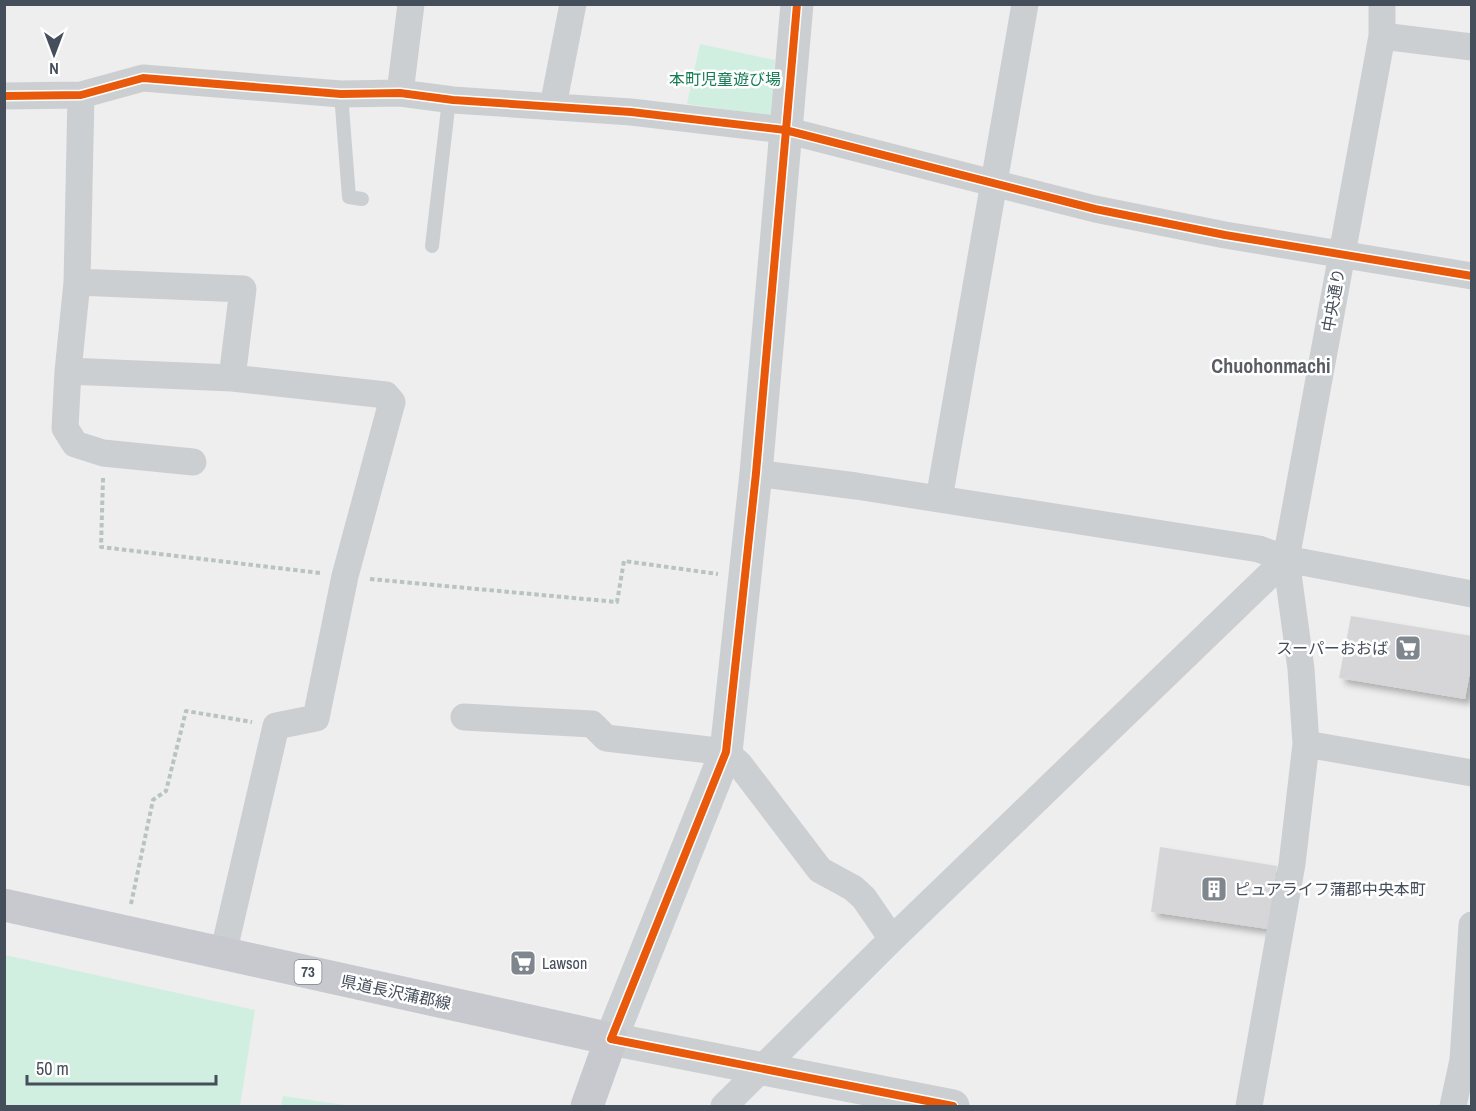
<svg xmlns="http://www.w3.org/2000/svg" width="1476" height="1111" font-family="'Archivo Narrow','Noto Sans JP',sans-serif">
<style>
.green{fill:#d1efe0}
.building{fill:#d6d6d9;filter:url(#shadow)}
.lines{fill:none;stroke-linecap:round;stroke-linejoin:round}
.path{stroke:#b8c4c2;stroke-width:4;stroke-dasharray:4.5 3;stroke-linecap:butt}
.service{stroke:#cccfd2;stroke-width:14}
.minor{stroke:#cccfd2;stroke-width:27}
.tertiary{stroke:#cccfd2;stroke-width:33}
.primary{stroke:#c7c9cf;stroke-width:33}
.cycleway-casing{stroke:#fff;stroke-width:11}
.cycleway{stroke:#e8590c;stroke-width:8}
.labels{text-anchor:middle;stroke-width:5;stroke-linejoin:round;paint-order:stroke}
.shield{fill:#fff;stroke:#7d838c;stroke-width:1.5}
.shield-label{font-size:15px;font-weight:bold;fill:#454e5b}
.park-label{font-size:16px;fill:#157d54;stroke:#fff}
.street-label{font-size:16px;fill:#454e5b;stroke:#fff}
.poi-label{font-size:16px;fill:#454e5b;stroke:#fff;text-anchor:start}
.quarter-label{font-size:20px;font-weight:bold;fill:#595c62;stroke:#fff}
</style>
<defs>
<filter id="shadow"><feDropShadow dx="5.5" dy="5.5" stdDeviation="3" flood-color="#0004"/></filter>
</defs>
<rect width="100%" height="100%" fill="#efeeee"/>
<!-- green -->
<path class="green" d="M700,44L775,60L772,116L687,104Z
M5,955L255,1010L240,1106H5Z
M283,1096L352,1106H281Z"/>
<!-- building -->
<path class="building" d="M1351,616L1472,636V661L1465,699L1339,678Z
M1160,847L1277,866L1268,929L1151,912Z"/>
<g class="lines">
<!-- path -->
<path class="path" d="M103,478L101,547L320,573
M370,579L617,602L624,561L718,574
M131,904L153,800L166,791L186,711L252,722"/>
<!-- service -->
<path class="service" d="M341,94L349,197L362,199
M432,246L449,100"/>
<!-- minor -->
<path class="minor" d="M1382,36L1472,47
M400,93L411,4
M81,95L77,282L68,371L232,378L386,395L392,402L345,576L316,718L276,726L223,954
M4,96L81,95L143,78L341,94L400,93L453,100L631,112L785,130L1095,209L1225,235L1472,276
M553,106L573,4
M77,282L243,289L232,378
M68,371L65,428L75,444L103,453L193,462
M756,473L856,486L1259,549L1286,559L1472,594
M939,499L1025,4
M464,717L592,724L606,738L726,752L740,765L820,870L853,888L864,898L892,939
M1306,744L1472,773
M724,1106L892,939L1286,559
M1249,1106L1292,864L1306,744L1301,669L1286,559L1382,36V4
M1453,1106L1463,1060L1472,925"/>
<!-- tertiary -->
<path class="tertiary" d="M797,4L756,473L726,752L611,1039L953,1106"/>
<!-- primary -->
<path class="primary" d="M4,905L611,1039L587,1106"/>
<defs>
<path id="cycleway" d="M797,4L756,473L726,752L611,1039L953,1106
M4,96L81,95L143,78L341,94L400,93L453,100L631,112L785,130L1095,209L1225,235L1472,276"/>
</defs>
<!-- cycleway casing -->
<use href="#cycleway" class="cycleway-casing"/>
<!-- cycleway -->
<use href="#cycleway" class="cycleway"/>
</g>
<!-- icons -->
<defs>
<symbol id="supermarket-square" viewBox="-11 -11 22 22"><rect x="-9" y="-9" width="18" height="18" rx="4" fill="#80868e" stroke="#fff"/><path d="M-6-5.5h2.5l.6 2H6L4.5 2H-2.5L-4.4-4H-6ZM-1.5 3.2a1.3 1.3 0 1 0 .1 0ZM3 3.2a1.3 1.3 0 1 0 .1 0Z" fill="#fff"/></symbol>
<symbol id="building-square" viewBox="-11 -11 22 22"><rect x="-9" y="-9" width="18" height="18" rx="4" fill="#80868e" stroke="#fff"/><path d="M-4-6H4V6H1V3H-1V6H-4ZM-2.5-4.3h1.7v1.8h-1.7ZM.8-4.3h1.7v1.8H.8ZM-2.5-1h1.7V.8h-1.7ZM.8-1h1.7V.8H.8Z" fill="#fff"/></symbol>
</defs>
<g fill-rule="evenodd">
<use href="#supermarket-square" x="1393" y="633" width="30" height="30"/>
<use href="#building-square" x="1199" y="874" width="30" height="30"/>
<use href="#supermarket-square" x="508" y="948" width="30" height="30"/>
</g>
<g class="labels">
<!-- shield labels -->
<rect class="shield" x="294.5" y="960" width="27" height="24" rx="4.5"/>
<g class="shield-label">
<text x="308" y="977">73</text>
</g>
<!-- park labels -->
<g class="park-label">
<text x="725" y="85">本町児童遊び場</text>
</g>
<!-- street labels -->
<g class="street-label">
<text transform="translate(1333 300) rotate(-80)" y="6">中央通り</text>
<text transform="translate(396 992) rotate(12)" y="6">県道長沢蒲郡線</text>
</g>
<!-- poi labels -->
<g class="poi-label">
<text x="1388" y="654" text-anchor="end">スーパーおおば</text>
<text x="1234" y="895">ピュアライフ蒲郡中央本町</text>
<text x="542" y="969">Lawson</text>
</g>
<!-- quarter labels -->
<g class="quarter-label">
<text x="1271" y="373">Chuohonmachi</text>
</g>
</g>
<!-- border -->
<rect width="1476" height="1111" fill="none" stroke="#454e5b" stroke-width="12"/>
<!-- north arrow -->
<g transform="translate(54 54) rotate(180)" stroke="#ffffff" stroke-width="4.5" paint-order="stroke">
<path d="M0-4.5L10 22L0 15L-10 22Z" fill="#454e5b"/>
<text y="-9" font-size="16" font-weight="bold" text-anchor="middle" fill="#454e5b">N</text>
</g>
<!-- scale -->
<path d="M27 1075v9h189v-9" fill="none" stroke="#454e5b" stroke-width="3"/>
<text x="36" y="1075" font-size="18" fill="#454e5b" stroke="#ffffff" stroke-width="4.5" paint-order="stroke">50 m</text>
</svg>
